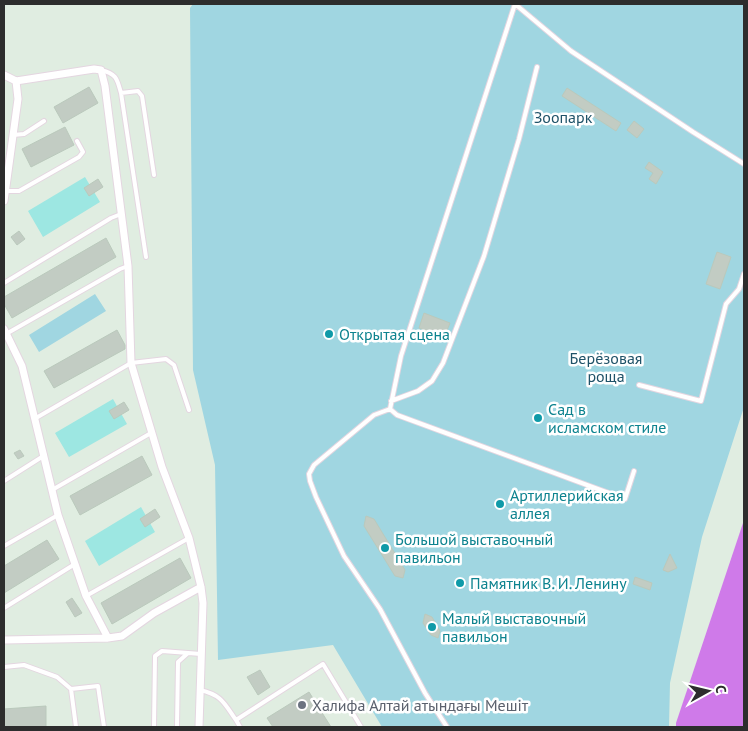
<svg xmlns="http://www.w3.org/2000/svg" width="748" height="731" font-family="'PT Sans',sans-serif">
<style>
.green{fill:#a0d6e1}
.pitch{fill:#9de7e2}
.water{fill:#cf7ae9}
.building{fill:#c2ccc3;stroke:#bac9bc}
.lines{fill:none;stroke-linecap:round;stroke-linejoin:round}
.service-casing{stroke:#e4d6e0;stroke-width:6}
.minor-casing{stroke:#e4d6e0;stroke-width:9}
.service{stroke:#fff;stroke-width:4}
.minor{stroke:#fff;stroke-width:7}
.culture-dot{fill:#0f9aa8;stroke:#fff;stroke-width:2}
.worship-dot{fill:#6b7280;stroke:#fff;stroke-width:2}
.labels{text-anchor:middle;stroke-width:5;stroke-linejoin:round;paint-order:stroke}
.park-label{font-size:16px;fill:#1f5268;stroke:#fff}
.culture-label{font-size:16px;fill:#0d838f;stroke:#fff;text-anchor:start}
.worship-label{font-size:16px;fill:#5b616d;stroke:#fff;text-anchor:start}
</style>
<rect width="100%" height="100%" fill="#e0ede1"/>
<!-- green -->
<path class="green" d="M193,4H744V407L702,537L670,683L669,727H382L333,645L218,660L215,465L193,370L190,8Z
M95,294L106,311L39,352L29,335Z"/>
<!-- pitch -->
<path class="pitch" d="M85,177L100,202L43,237L28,211Z
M113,399L127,424L69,457L55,433Z
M141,507L155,532L99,566L85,541Z"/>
<!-- water -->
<path class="water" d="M744,520V727H676V723Z"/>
<!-- building -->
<path class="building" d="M89,87L98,103L63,123L54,107Z
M567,88L621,123L616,131L562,96Z
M634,121L644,129L637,138L627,130Z
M65,127L74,145L31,167L22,149Z
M649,162L663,172L656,184L649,179L653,173L645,168Z
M98,179L103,187L89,196L84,188Z
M19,231L25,239L17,245L11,237Z
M106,238L116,257L12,318L4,304V297Z
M717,252L731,257L720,289L706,284Z
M424,313L450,323L444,338L419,328Z
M117,330L125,345V349L54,388L44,371Z
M124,402L129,410L114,419L109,411Z
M20,450L24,456L18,459L14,453Z
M142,456L152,475L80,515L70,496Z
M155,509L160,517L145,527L140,519Z
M366,516L374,519L405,570L403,578L395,576L364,526Z
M47,540L59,559L4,593V566Z
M670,554L677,568L668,572L663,570Z
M180,558L191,578L112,624L101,603Z
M635,577L652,583L650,590L633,584Z
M72,598L82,613L75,617L66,602Z
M425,614L432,617L440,631L438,638L431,635L423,623Z
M260,670L270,687L258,695L247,677Z
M309,692L331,727H273L267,718Z
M46,706V727H4V709Z"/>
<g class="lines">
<defs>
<path id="service" d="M515,4L571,51L693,132L744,164
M101,70C117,74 117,79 121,93L146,257
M121,93L138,91L142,96L154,175
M13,135L24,134L44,121
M5,191H19L79,157L83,152L77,141
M4,283L111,218L121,214
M6,334L120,269L128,266
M639,385L701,401L726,304L739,289L744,274
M391,401L418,391L432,381L443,363L484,256L519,139L537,67
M390,409L397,415L625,499L634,471
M36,418L131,363L166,359L174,365L189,410
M4,481L45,455
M52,490L151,433
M4,546L58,515
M86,596L189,538
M4,608L75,564
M4,667L24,665L57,677L71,689L98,686L104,727
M71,689L76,727
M200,690C222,695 224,703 236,720
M154,727L155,656L162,651L188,653
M177,727L178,662L188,653L201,654
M240,727L236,720L323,664L361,727
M447,727L425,693L380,609L344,556L316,497L310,481L309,474L314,465L374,415L390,409L401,356L515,4"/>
<path id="minor" d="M4,75L16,81L18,99L4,201
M16,81L94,69L101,70L105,86L128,266L131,363L162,467L189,538L201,587L203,603L199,727
M4,329L22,366L58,515L86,596L108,638
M4,640L108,638L122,636L154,613L201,587"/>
</defs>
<!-- service casing -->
<use href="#service" class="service-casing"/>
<!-- minor casing -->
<use href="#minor" class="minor-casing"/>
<!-- service -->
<use href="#service" class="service"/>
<!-- minor -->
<use href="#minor" class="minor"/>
</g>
<!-- markers -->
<g class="culture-dot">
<circle cx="329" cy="334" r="5"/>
<circle cx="538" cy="418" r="5"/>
<circle cx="500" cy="504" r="5"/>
<circle cx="385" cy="548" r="5"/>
<circle cx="460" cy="583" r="5"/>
<circle cx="432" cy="627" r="5"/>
</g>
<circle class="worship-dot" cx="302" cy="705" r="5"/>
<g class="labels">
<!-- park labels -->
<g class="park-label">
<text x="563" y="123">Зоопарк</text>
<text x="606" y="364">Берёзовая<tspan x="606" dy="18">роща</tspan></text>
</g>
<!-- culture labels -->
<g class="culture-label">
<text x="339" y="340">Открытая сцена</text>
<text x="548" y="415">Сад в<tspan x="548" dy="18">исламском стиле</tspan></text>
<text x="510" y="501">Артиллерийская<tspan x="510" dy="18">аллея</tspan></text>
<text x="395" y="545">Большой выставочный<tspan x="395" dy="18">павильон</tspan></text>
<text x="470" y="589">Памятник В. И. Ленину</text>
<text x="442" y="624">Малый выставочный<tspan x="442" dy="18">павильон</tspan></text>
</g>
<!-- worship labels -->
<g class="worship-label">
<text x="312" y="711">Халифа Алтай атындағы Мешіт</text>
</g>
</g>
<!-- border -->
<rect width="748" height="731" fill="none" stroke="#2d2d2d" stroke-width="10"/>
<!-- north arrow -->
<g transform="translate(708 691) rotate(82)" stroke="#ffffff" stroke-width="4" paint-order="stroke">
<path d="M0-4L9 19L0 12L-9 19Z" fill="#2d2d2d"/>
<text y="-8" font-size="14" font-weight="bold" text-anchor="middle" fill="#2d2d2d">С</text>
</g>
</svg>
